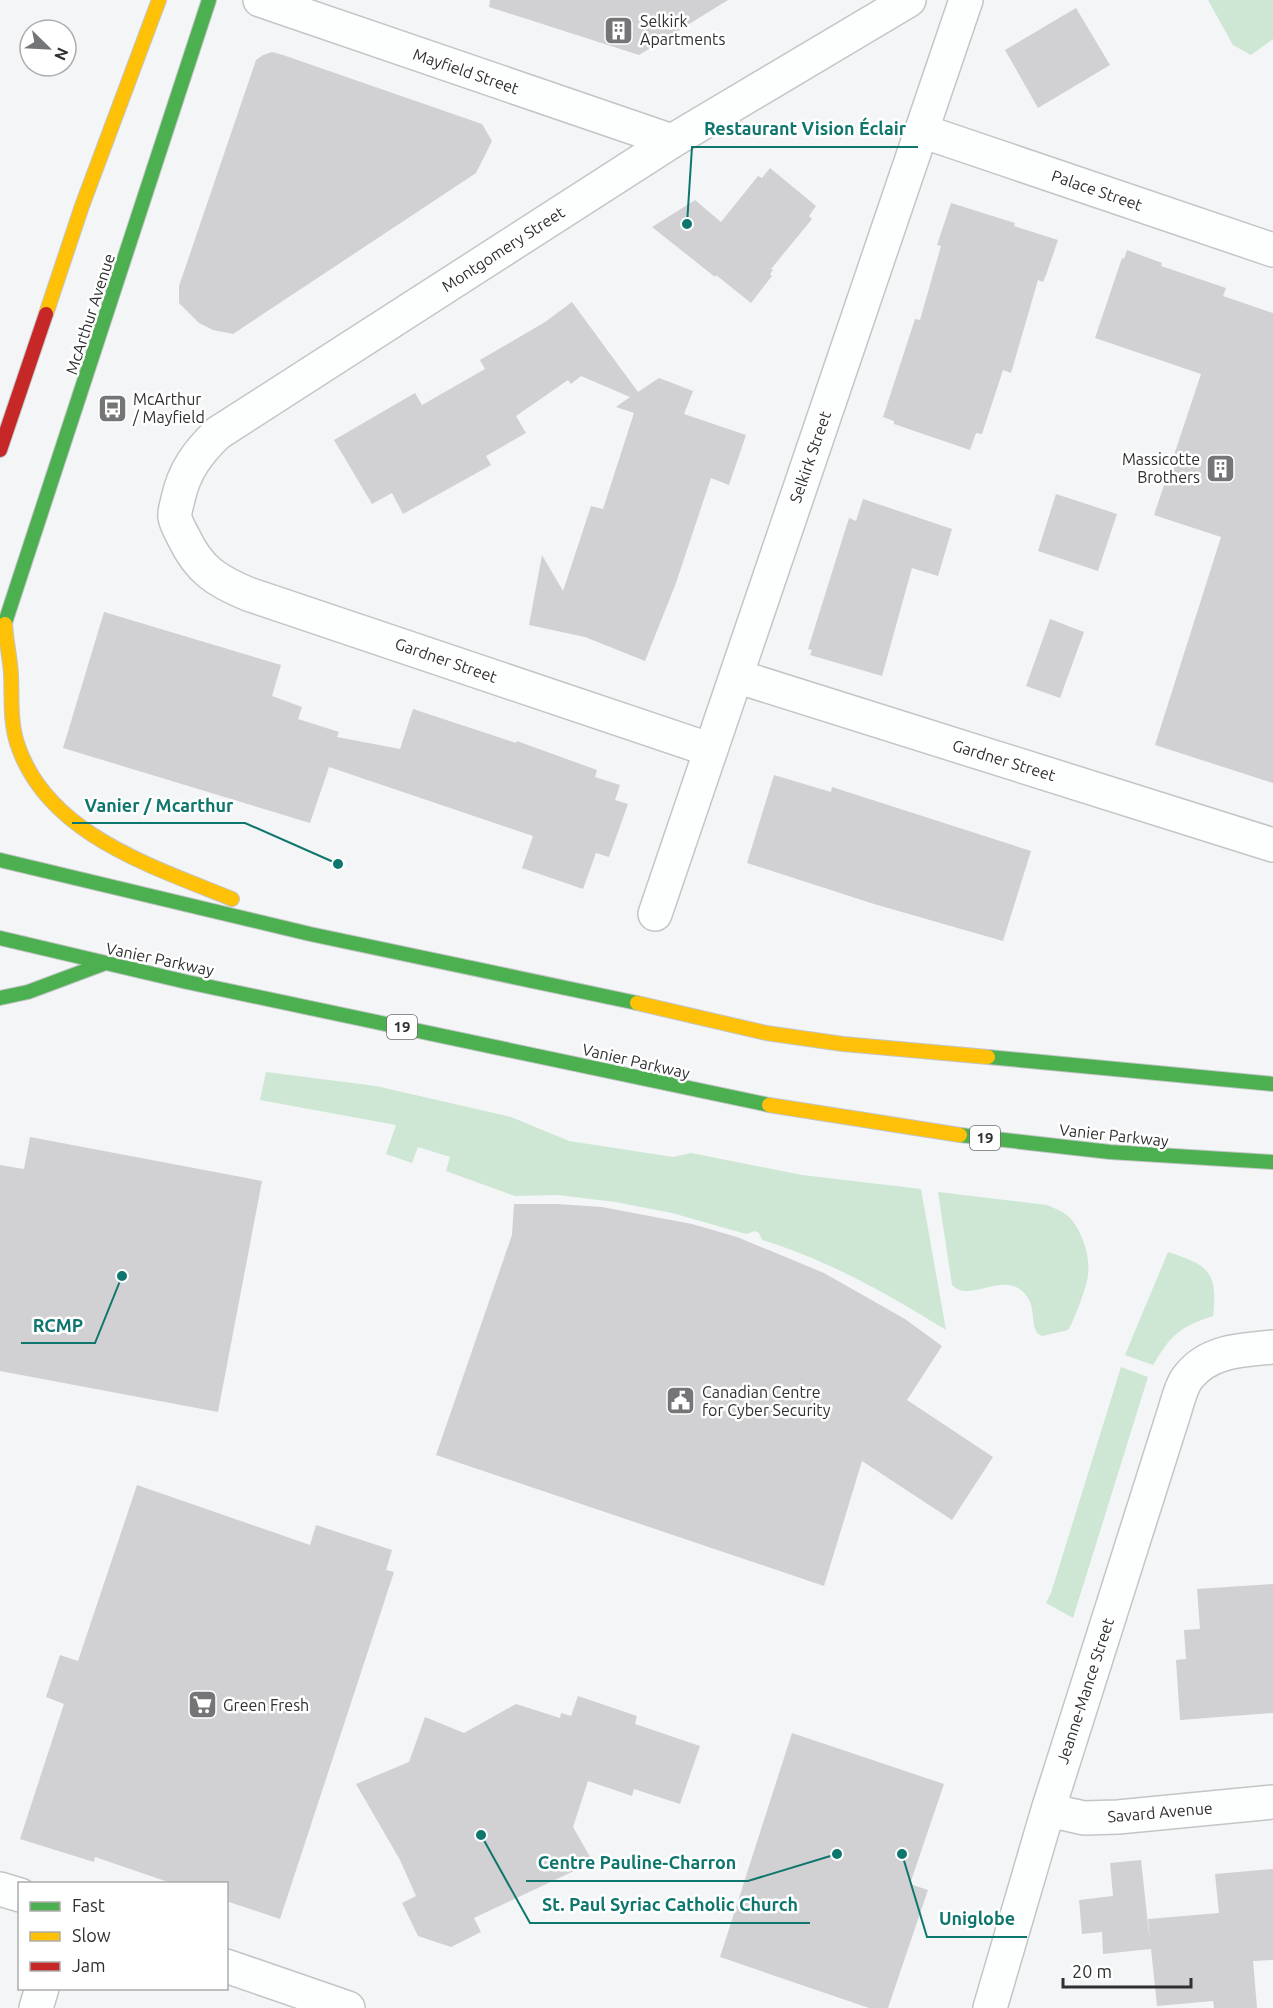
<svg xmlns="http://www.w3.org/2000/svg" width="1273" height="2008" font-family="Ubuntu,sans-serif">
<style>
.green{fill:#cde7d4}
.building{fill:#d1d1d3}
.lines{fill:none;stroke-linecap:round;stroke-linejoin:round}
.street-casing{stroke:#c3c5c7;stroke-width:36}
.fast-casing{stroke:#c3c5c7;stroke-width:16}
.slow-casing{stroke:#c3c5c7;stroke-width:16}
.jam-casing{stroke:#c3c5c7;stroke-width:16}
.street{stroke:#fdfefe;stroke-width:33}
.fast{stroke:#4caf50;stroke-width:14}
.slow{stroke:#ffc107;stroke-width:14}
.jam{stroke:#c62828;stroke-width:14}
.labels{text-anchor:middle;stroke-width:5;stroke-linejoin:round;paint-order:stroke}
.shield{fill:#fff;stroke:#6d6e70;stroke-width:1.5}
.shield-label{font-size:15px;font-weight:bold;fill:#2f3032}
.poi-label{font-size:16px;fill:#2f3032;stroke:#fff;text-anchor:start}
.street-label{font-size:16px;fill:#2f3032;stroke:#fff}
.leader{fill:none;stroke:#0f766e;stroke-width:2}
.callout-dot{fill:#0f766e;stroke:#fff;stroke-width:2}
.callout-label{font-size:18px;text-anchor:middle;font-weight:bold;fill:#0f766e;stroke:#fff;stroke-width:5;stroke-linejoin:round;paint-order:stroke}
</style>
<rect width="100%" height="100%" fill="#f3f5f7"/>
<!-- green -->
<path class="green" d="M1208,0H1273V39L1251,55L1233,45Z
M266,1072L376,1086L511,1117L569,1141L673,1157L691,1153L802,1175L921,1189L946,1330C888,1294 828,1260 762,1240L759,1233L755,1231L746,1234L672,1213L615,1202L558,1195L515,1196L446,1171L450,1157L418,1147L412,1163L386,1154L396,1125L260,1100Z
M938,1192L1047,1205C1056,1209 1065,1212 1071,1219C1084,1235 1092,1261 1087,1281C1083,1296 1077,1311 1071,1325L1068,1330L1042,1336L1037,1333C1031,1323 1035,1308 1028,1298C1008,1266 970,1305 952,1285Z
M1168,1252C1208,1265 1218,1271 1213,1316C1179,1327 1171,1335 1153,1365L1125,1355Z
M1121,1367L1148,1377L1073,1618L1046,1603L1051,1593Z"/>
<!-- building -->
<path class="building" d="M490,0H728L639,55L489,7Z
M1076,8L1110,65L1038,108L1005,50Z
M272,52L283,55L482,124L492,141L476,173L233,334L213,330L199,323L179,303V286L256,60L263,55Z
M770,168L816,206L809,216L812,219L771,269L773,270L770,274L772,276L751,303L716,275L715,277L652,227L695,200L721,222L758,176L762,178Z
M951,203L1015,223L1014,226L1058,240L1046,275L1043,282L1038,280L1011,373L1003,370L982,434L976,433L970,450L894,424V421L883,417L915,319L920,320L941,246L937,245Z
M1127,250L1162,263L1161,266L1226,288L1223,296L1273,313V783L1155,745L1221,537L1154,515L1201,374L1095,338L1122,258L1124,259Z
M572,302L638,392L659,378L693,391L684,414L746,435L729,485L711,478L676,583L645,661L585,637L529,625L542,555L563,591L591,506L603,509L634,413L616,407L630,397L581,376L571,384L568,380L516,416L526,433L486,456L491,465L403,514L392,493L372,504L334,440L415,393L422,405L485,369L480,360L545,322Z
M1056,494L1117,514L1098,571L1038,551Z
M863,499L952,529L938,576L912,568L882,676L810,655L812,650L808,649L849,518L856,521Z
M104,612L281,665L272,696L302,707L298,719L339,732L337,737L400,749L413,709L516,743L517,741L597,770L595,777L620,785L615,800L628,804L609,857L596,853L583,889L522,868L533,836L329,767L310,823L63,748Z
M1050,619L1084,632L1060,698L1026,686Z
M774,775L831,792L832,787L1031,851L1003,941L874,904L747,863Z
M30,1137L262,1181L218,1412L0,1371V1165L24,1169Z
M514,1204H557L602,1207L692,1224L737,1237L824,1273L905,1319L942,1346L907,1400L993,1457L952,1520L862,1461L824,1586L436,1455L512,1235Z
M137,1485L310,1545L316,1525L392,1550L386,1570L394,1572L280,1919L226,1901V1884H174L95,1857L94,1862L20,1839L64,1704L46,1697L60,1655L78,1661Z
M1273,1584V1713L1180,1720L1176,1660L1186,1659L1184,1630L1200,1629L1197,1589Z
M578,1696L637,1716L635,1724L700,1746L680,1804L634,1789L632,1796L588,1781L573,1827L593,1862L474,1918L481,1932L451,1947L418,1936L402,1903L416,1896L400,1860L356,1784L409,1762L425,1717L464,1733L516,1704L560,1718L561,1713L571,1716Z
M792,1733L944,1784L910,1884L928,1890L888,2008H869L720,1957Z
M1141,1860L1150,1943L1148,1919L1219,1913L1215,1874L1273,1869V1960L1253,1961L1257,2008H1214L1213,2001L1157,2006L1151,1949L1103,1954L1102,1932L1082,1934L1079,1900L1113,1896L1110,1863Z"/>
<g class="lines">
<defs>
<path id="street" d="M260,0L672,141
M922,131L1273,250
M736,676L1273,845
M711,750L248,594C217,581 199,570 184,538C181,532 176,524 175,517C174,512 177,504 178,499C184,471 198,452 218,433L672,141L909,0
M655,914L966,0
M1048,1810L1084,1818L1118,1817L1273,1802
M0,1889L20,1895
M226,1966L348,2008
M36,2008L42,1988
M990,2008L1048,1810L1173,1416C1177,1404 1181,1385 1189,1376C1210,1350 1243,1350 1273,1347"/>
<path id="fast" d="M0,638L209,0
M0,860L310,934L637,1003
M0,938L187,982L769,1105
M0,998L28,992L103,964
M988,1057L1273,1084
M960,1135L1110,1152L1273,1162"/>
<path id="slow" d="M46,314L82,206L159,0
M5,624C6,641 10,657 11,674C12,697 10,721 17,743C46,834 152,866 232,899
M637,1003L766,1033L843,1044L988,1057
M769,1105L960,1135"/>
<path id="jam" d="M0,450L46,314"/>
</defs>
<!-- street casing -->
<use href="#street" class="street-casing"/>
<!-- fast casing -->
<use href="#fast" class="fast-casing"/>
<!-- slow casing -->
<use href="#slow" class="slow-casing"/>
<!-- jam casing -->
<use href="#jam" class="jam-casing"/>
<!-- street -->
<use href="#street" class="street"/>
<!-- fast -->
<use href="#fast" class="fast"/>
<!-- slow -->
<use href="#slow" class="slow"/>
<!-- jam -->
<use href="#jam" class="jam"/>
</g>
<!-- icons -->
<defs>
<symbol id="building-square" viewBox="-11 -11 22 22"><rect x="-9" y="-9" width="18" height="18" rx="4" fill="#747577" stroke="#fff"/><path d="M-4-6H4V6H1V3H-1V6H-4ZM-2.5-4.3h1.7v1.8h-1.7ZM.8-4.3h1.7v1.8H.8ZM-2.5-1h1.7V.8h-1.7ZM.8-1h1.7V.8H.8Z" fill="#fff"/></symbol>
<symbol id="bus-square" viewBox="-11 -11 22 22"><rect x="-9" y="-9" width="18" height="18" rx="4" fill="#747577" stroke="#fff"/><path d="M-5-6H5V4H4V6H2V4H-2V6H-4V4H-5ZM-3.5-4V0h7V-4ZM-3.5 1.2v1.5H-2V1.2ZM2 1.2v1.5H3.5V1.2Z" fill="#fff"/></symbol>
<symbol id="civic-square" viewBox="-11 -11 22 22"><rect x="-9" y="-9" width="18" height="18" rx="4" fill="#747577" stroke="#fff"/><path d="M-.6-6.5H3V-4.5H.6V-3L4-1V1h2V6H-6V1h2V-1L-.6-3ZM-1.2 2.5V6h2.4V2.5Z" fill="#fff"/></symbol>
<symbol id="supermarket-square" viewBox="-11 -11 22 22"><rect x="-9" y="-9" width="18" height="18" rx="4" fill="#747577" stroke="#fff"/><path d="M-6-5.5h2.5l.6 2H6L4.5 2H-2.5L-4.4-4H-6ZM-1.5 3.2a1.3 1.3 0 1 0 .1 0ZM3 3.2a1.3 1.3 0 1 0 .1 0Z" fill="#fff"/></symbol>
</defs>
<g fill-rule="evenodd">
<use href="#building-square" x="602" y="14" width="33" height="33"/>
<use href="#bus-square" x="96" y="392" width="33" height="33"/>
<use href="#building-square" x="1204" y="452" width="33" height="33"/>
<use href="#civic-square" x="664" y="1384" width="33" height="33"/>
<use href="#supermarket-square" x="186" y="1688" width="33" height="33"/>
</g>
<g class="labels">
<!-- shield labels -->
<g class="shield">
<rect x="387" y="1015" width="30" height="24" rx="4.5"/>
<rect x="970" y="1126" width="30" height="24" rx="4.5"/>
</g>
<g class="shield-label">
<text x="402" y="1032">19</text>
<text x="985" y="1143">19</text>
</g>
<!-- poi labels -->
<g class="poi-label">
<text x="640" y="27">Selkirk<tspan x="640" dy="18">Apartments</tspan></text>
<text x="133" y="405">McArthur<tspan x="133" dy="18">/ Mayfield</tspan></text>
<text x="1200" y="465" text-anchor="end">Massicotte<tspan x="1200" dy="18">Brothers</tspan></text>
<text x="702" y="1398">Canadian Centre<tspan x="702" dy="18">for Cyber Security</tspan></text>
<text x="223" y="1711">Green Fresh</text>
</g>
<!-- street labels -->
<g class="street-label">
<text transform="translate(466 71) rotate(19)" y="6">Mayfield Street</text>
<text transform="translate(1097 190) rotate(19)" y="6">Palace Street</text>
<text transform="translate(503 249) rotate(-33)" y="6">Montgomery Street</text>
<text transform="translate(90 314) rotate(-72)" y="6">McArthur Avenue</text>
<text transform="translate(810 457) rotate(-71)" y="6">Selkirk Street</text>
<text transform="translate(446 660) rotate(19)" y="6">Gardner Street</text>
<text transform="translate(1004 760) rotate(17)" y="6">Gardner Street</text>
<text transform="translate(160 959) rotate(12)" y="6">Vanier Parkway</text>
<text transform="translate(636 1061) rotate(13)" y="6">Vanier Parkway</text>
<text transform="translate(1114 1135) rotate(6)" y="6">Vanier Parkway</text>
<text transform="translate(1085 1691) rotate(-72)" y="6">Jeanne-Mance Street</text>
<text transform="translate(1160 1812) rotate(-5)" y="6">Savard Avenue</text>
</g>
</g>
<!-- callouts -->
<path class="leader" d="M687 224L692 147H918M338 864L245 823H72M122 1276L95 1343H21M837 1854L748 1881H526M481 1835L530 1923H810M902 1854L927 1937H1027"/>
<g class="callout-dot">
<circle cx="687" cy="224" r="6"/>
<circle cx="338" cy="864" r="6"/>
<circle cx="122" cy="1276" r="6"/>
<circle cx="837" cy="1854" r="6"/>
<circle cx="481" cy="1835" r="6"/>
<circle cx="902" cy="1854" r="6"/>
</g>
<g class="callout-label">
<text x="805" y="135">Restaurant Vision Éclair</text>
<text x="159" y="812">Vanier / Mcarthur</text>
<text x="58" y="1332">RCMP</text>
<text x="637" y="1869">Centre Pauline-Charron</text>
<text x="670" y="1911">St. Paul Syriac Catholic Church</text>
<text x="977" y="1925">Uniglobe</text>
</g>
<!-- legend -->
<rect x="18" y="1882" width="210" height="108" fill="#ffffff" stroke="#acacad" stroke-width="1.5"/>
<rect x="30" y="1902" width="30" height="9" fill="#4caf50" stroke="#acacad" stroke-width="1.5"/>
<text x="72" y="1912" font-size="18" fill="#2f3032">Fast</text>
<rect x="30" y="1932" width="30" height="9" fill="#ffc107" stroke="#acacad" stroke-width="1.5"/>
<text x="72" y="1942" font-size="18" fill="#2f3032">Slow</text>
<rect x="30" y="1962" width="30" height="9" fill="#c62828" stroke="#acacad" stroke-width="1.5"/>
<text x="72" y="1972" font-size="18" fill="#2f3032">Jam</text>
<!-- north arrow -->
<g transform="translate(48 48) rotate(114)"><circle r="28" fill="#ffffff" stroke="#acacad" stroke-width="1.5"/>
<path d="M0-4.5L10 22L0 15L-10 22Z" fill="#747577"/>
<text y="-9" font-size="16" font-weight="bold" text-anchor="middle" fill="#2f3032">N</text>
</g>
<!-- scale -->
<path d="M1063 1978v9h128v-9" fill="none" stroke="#2f3032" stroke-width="3"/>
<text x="1072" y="1978" font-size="18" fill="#2f3032" stroke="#ffffff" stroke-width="4.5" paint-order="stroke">20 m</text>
</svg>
